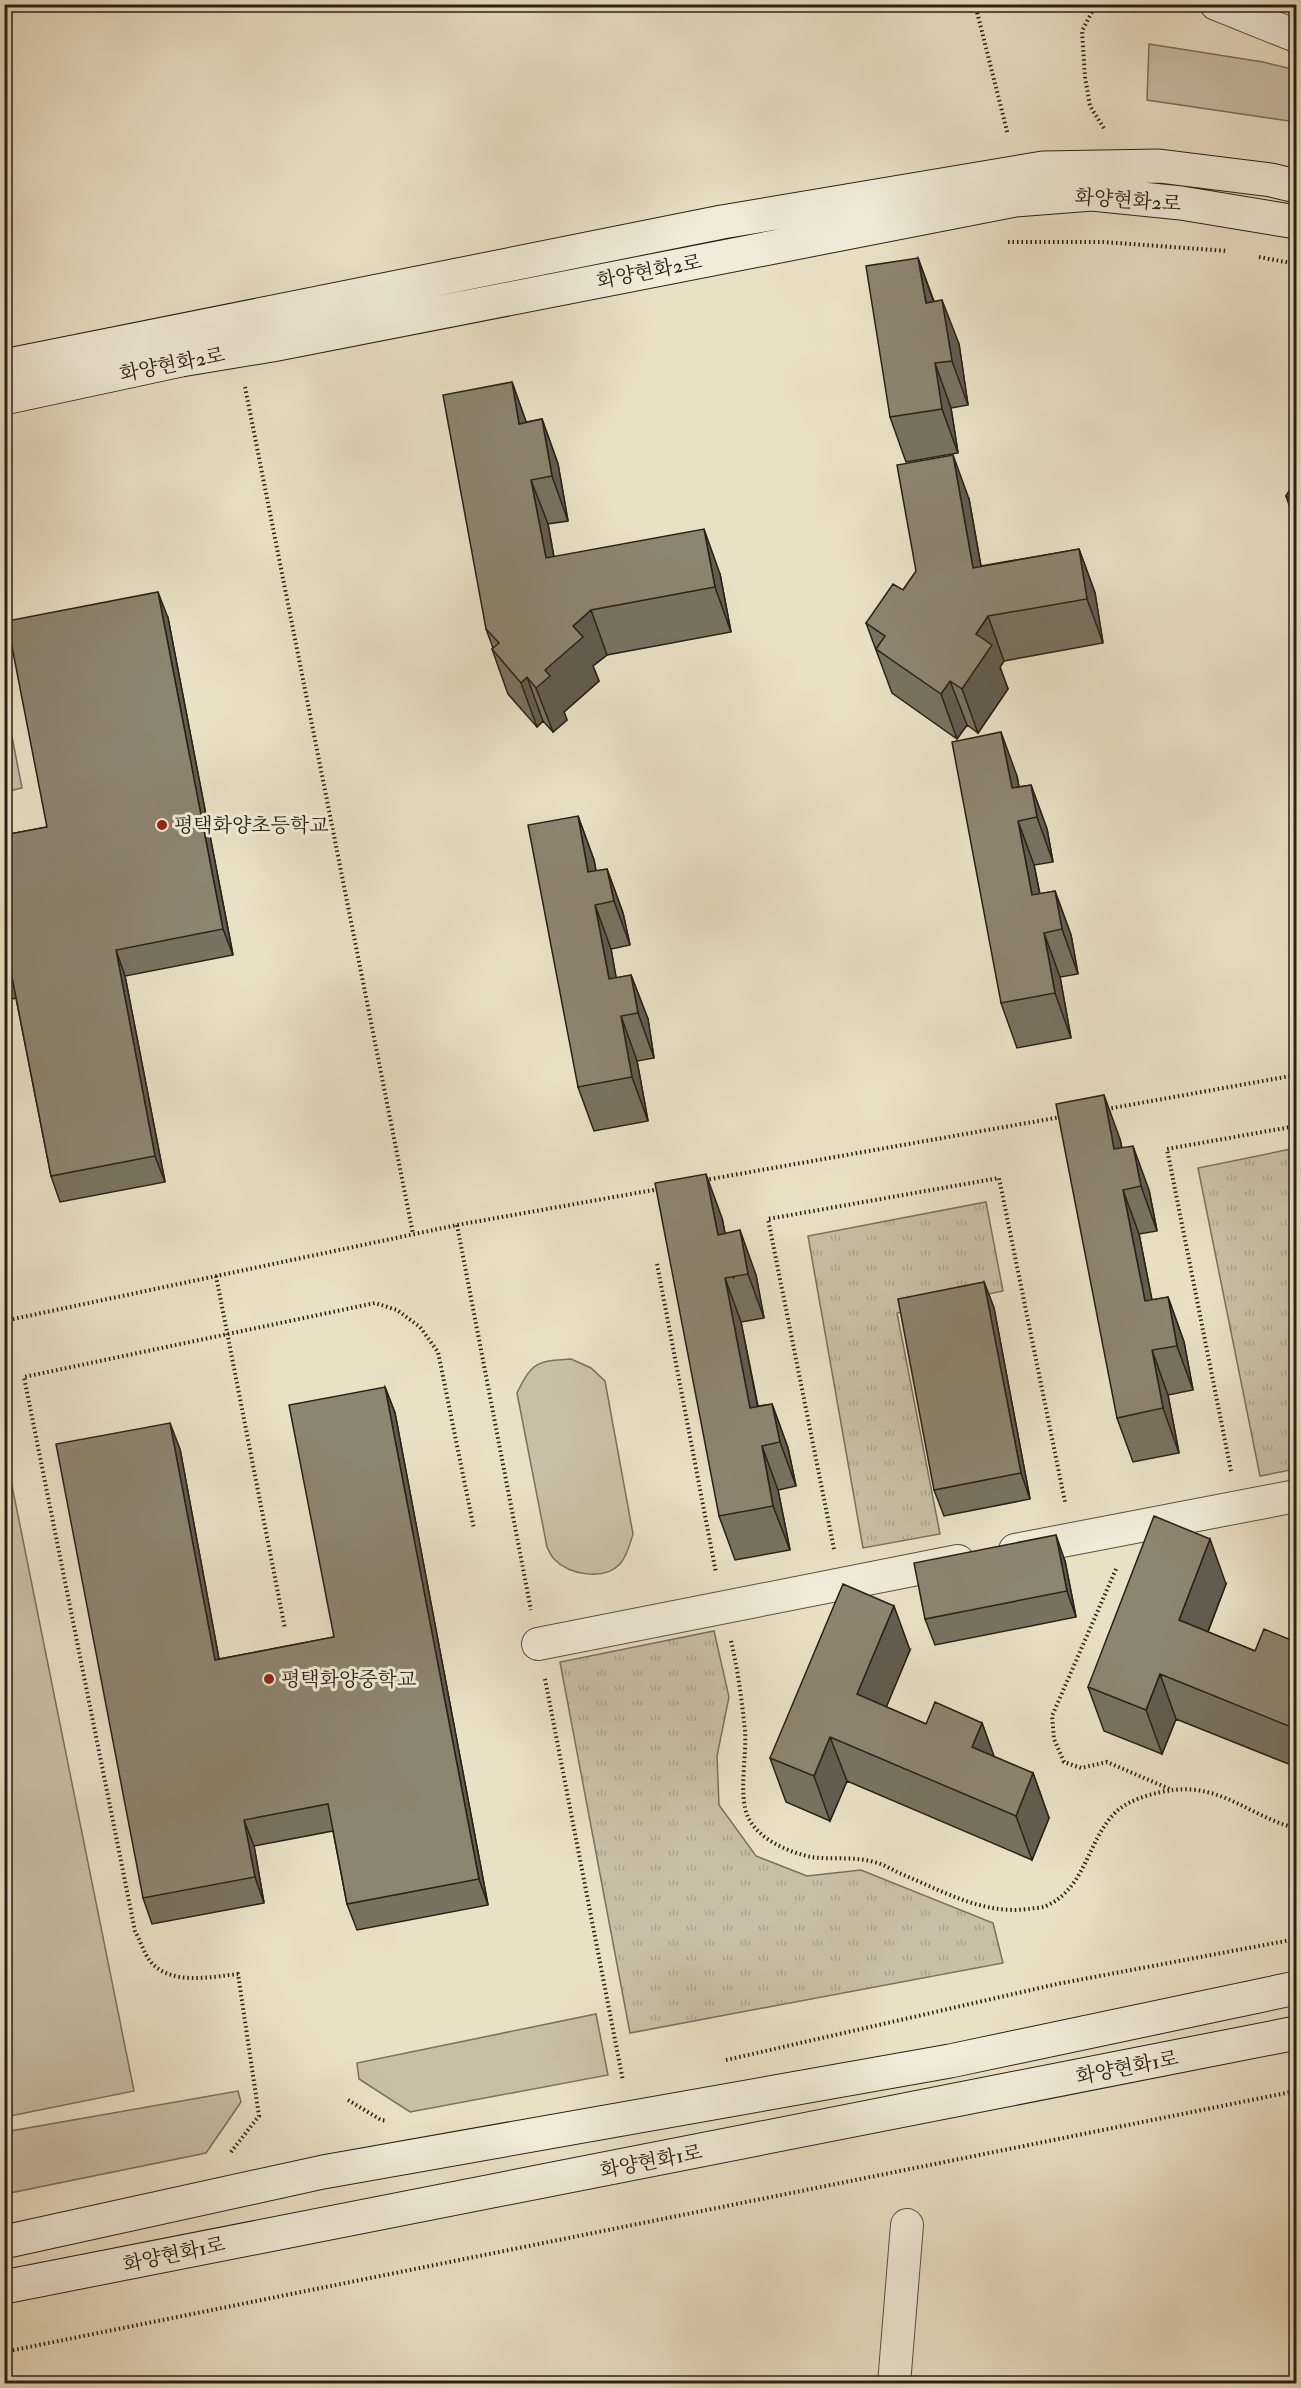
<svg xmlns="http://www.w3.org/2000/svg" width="1301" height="2388" font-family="'IM FELL Double Pica','Noto Serif KR',serif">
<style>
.grass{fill:#c9bfa7;stroke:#79705f;stroke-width:1.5}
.park{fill:url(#park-tufts);stroke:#79705f;stroke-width:1.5}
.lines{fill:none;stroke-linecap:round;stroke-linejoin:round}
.street-casing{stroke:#595042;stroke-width:34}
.secondary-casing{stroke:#292017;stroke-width:35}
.path{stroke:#292017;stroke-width:4;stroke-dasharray:1.5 3;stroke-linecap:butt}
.street{stroke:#f1ebd9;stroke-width:32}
.secondary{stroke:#f1ebd9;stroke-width:33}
.wall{fill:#797261;stroke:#292017;stroke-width:1.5}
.shaded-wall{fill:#635c4f;stroke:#292017;stroke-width:1.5}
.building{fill:#8d8471;stroke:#292017;stroke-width:1.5}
.poi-dot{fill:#8f2418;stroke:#f1ebd9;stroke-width:2}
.labels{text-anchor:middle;stroke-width:6;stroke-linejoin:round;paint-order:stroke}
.street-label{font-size:20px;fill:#292017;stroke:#f1ebd9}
.poi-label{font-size:20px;fill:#292017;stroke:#f1ebd9;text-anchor:start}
</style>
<defs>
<pattern id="park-tufts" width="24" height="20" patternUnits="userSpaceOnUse" patternTransform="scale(1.5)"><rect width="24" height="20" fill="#c9bfa7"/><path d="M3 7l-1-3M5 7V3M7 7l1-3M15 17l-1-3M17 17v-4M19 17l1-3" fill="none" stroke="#ada48f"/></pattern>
</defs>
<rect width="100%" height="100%" fill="#eae0c5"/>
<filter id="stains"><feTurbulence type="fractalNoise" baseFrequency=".00333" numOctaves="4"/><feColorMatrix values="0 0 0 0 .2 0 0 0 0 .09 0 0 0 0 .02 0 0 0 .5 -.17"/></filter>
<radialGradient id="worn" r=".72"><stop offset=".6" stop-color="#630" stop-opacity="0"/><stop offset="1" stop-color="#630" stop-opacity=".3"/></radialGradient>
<!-- grass -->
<path class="grass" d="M1149,44L1263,62L1296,70V122L1147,100Z
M5,701L22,788L5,792H4Z
M571,1359L591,1368L605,1381L633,1534C630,1544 627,1556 620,1564C604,1581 569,1575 554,1559C551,1556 549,1551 547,1547L517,1393C532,1362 537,1361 571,1359Z
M4,1446L134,2091L5,2117H4Z
M596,2014L608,2075L410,2112L359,2079L357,2063Z
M238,2091L241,2102L206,2153L5,2194V2132Z"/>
<!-- park -->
<path class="park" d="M1296,1148V1469L1260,1476L1198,1168Z
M986,1202L1003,1291L897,1313L940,1534L863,1548L808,1236Z
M714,1631L729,1697L717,1756L719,1805L756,1856L807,1876L861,1870L993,1923L1003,1963L630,2033L560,1662Z"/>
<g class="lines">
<defs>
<path id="street" d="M1216,4L1296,36
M1015,1550L1296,1496
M538,1644L958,1561
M894,2384L907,2225"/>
<path id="secondary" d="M4,366L722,222L1043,168L1159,166L1271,180L1296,186
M4,398L181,360L272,345L1015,200L1092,194L1181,203L1296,222
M4,2242L323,2172L950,2061L1296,1988
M4,2287L1296,2033"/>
</defs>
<!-- street casing -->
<use href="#street" class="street-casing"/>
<!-- secondary casing -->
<use href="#secondary" class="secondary-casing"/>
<!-- path -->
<path class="path" d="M975,4L1008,135
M1096,4L1082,31L1085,77L1090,106L1105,130
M1008,242H1103L1228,251
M1259,257L1296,264
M245,387L413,1234
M1107,1109L1296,1075
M705,1180L1061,1117
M457,1225L531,1610
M657,1264L716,1573
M216,1276L285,1629
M4,1321L457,1225L659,1189
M1231,1471L1167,1149L1296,1126
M834,1549L768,1219L999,1178L1065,1502
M1116,1569L1052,1716L1054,1739L1064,1762L1081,1768L1107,1762L1172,1790
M731,1641C738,1670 742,1702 745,1731C747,1756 738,1794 748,1817C758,1839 788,1852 811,1857C832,1860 854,1856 874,1862C883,1864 891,1869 899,1873C941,1890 982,1915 1028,1909C1034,1908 1041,1908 1046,1906C1087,1888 1087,1838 1118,1810C1131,1799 1156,1792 1173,1790C1223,1784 1252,1818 1296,1828
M545,1679L623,2081
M726,2060L1057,1984L1296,1939
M348,2100L381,2120L387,2121
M231,2152L259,2116L238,1974C211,1977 170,1986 150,1961C144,1953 140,1940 135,1931L24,1377L375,1303L397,1310L420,1327L438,1352L474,1529
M4,2352L1296,2091"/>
<!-- street -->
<use href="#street" class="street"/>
<!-- secondary -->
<use href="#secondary" class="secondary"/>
</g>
<!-- wall -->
<path class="wall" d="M918,258L934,301L959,344L968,405L951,408L958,453L906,462L890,417Z
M512,382L526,422L542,419L558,464L568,521L548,524L554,557L720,574L731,632L607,655L593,666L599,681L564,712L567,720L553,732L543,721L537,727L508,694L492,649L493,648L486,629Z
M1296,480V525L1286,496Z
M969,499L981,566L1079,549L1095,593L1103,643L1004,661L1000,667L1008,689L978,733L967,725L957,739L892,693L866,623L903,590Z
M168,618L233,955L125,976L165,1182L60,1202L51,1176L16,998L4,1001V835L47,827Z
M1017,776L1019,787L1031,785L1047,829L1053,862L1034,865L1040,894L1055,891L1071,935L1078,974L1060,977L1071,1038L1017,1048L1001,1003Z
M578,816L594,860L596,871L607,869L623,913L630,945L611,949L616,978L631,975L648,1019L654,1058L637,1061L648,1121L594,1131L578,1087Z
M1120,1139L1122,1148L1149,1190L1157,1231L1139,1234L1152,1300L1168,1297L1184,1342L1193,1390L1168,1395L1179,1453L1133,1462L1117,1418Z
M722,1218L725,1233L756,1275L764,1318L741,1322L758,1406L772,1404L788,1448L796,1486L778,1490L790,1550L735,1560L719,1516Z
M984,1282L994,1308L1030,1499L944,1516L934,1490Z
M385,1387L395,1413L488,1905L357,1930L347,1904L333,1831L254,1846L264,1903L152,1924L143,1898L180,1449L219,1659L334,1637Z
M1065,1561L1076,1617L935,1645L925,1619Z
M1226,1584L1208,1632L1255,1651L1296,1642V1767L1176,1719L1162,1754L1104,1731L1088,1687Z
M910,1650L886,1707L926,1724L982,1723L994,1757L1033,1773L1049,1818L1032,1860L847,1781L830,1821L786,1802L770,1758Z"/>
<!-- shaded-wall -->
<path class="shaded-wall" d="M918,258L934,303H926Z
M942,300L959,344L968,405L952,361Z
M935,363L951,408L958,453L942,409Z
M512,382L528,427L519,424Z
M542,419L558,464L568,521L552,476Z
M953,455L969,499L989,612L973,568Z
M531,480L548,524L562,603L546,558Z
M704,529L720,574L731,632L715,587Z
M1079,549L1095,593L1103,643L1087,599Z
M158,592L168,618L233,955L223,929Z
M591,610L607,655L593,666L599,681L564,712L567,720L553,732L536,688L545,670L573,626Z
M988,616L1004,661L1000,667L1008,689L978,733L962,689L976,634Z
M527,677L543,721L537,727L521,683Z
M950,681L967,725L957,739L941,694Z
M1001,732L1017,776L1025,820L1012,788Z
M1031,785L1047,829L1053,862L1037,817Z
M578,816L594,860L602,903L588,872Z
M1018,821L1034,865L1047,932L1032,895Z
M607,869L623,913L630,945L614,901Z
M1055,891L1071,935L1078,974L1062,929Z
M595,905L611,949L623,1016L609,979Z
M1044,933L1060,977L1071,1038L1055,993Z
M116,950L125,976L165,1182L155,1156Z
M631,975L648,1019L654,1058L638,1013Z
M621,1016L637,1061L648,1121L632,1077Z
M1104,1095L1120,1139L1130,1189L1114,1149Z
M1133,1146L1149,1190L1157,1231L1141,1186Z
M706,1174L722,1218L734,1279L718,1235Z
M1123,1190L1139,1234L1161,1346L1145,1301Z
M740,1230L756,1275L764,1318L748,1274Z
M725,1278L741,1322L765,1445L750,1408Z
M984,1282L994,1308L1030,1499L1021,1473Z
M1168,1297L1184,1342L1193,1390L1177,1346Z
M1152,1350L1168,1395L1179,1453L1163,1408Z
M385,1387L395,1413L488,1905L479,1879Z
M772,1404L788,1448L796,1486L780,1442Z
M170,1423L180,1449L224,1686L215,1660Z
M762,1446L778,1490L790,1550L773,1506Z
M1056,1535L1065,1561L1076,1617L1067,1591Z
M1210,1539L1226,1584L1195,1665L1179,1620Z
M894,1606L910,1650L873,1739L857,1694Z
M1160,1674L1176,1719L1162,1754L1146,1710Z
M982,1723L998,1767L972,1747Z
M830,1737L847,1781L830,1821L814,1776Z
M1033,1773L1049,1818L1032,1860L1016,1816Z
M244,1820L254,1846L264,1903L255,1877Z"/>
<!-- building -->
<path class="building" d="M918,258L926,303L942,300L952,361L935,363L942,409L890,417L866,266Z
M512,382L519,424L542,419L552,476L531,480L546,558L704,529L715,587L591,610L573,626L583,637L545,670L550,676L536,688L527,677L521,683L492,649L499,643L486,629L443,395Z
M953,455L973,568L1079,549L1087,599L988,616L976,634L992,645L962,689L950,681L941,694L876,649L885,636L866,623L893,584L903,590L916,571L897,465Z
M1296,480V503L1286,496Z
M158,592L223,929L116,950L155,1156L51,1176L11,972L4,973V835L47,827L7,621Z
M1001,732L1012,788L1031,785L1037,817L1018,821L1032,895L1055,891L1062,929L1044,933L1055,993L1001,1003L952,742Z
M578,816L588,872L607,869L614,901L595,905L609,979L631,975L638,1013L621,1016L632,1077L578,1087L528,825Z
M1104,1095L1114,1149L1133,1146L1141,1186L1123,1190L1145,1301L1168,1297L1177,1346L1152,1350L1163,1408L1117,1418L1056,1104Z
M706,1174L718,1235L740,1230L748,1274L725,1278L750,1408L772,1404L780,1442L762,1446L773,1506L719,1516L655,1183Z
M984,1282L1021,1473L934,1490L898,1299Z
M385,1387L479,1879L347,1904L328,1804L244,1820L255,1877L143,1898L56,1444L170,1423L215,1660L334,1637L289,1405Z
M1154,1516L1210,1539L1179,1620L1255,1651L1264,1629L1296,1642V1729L1160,1674L1146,1710L1088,1687Z
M1056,1535L1067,1591L925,1619L914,1563Z
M843,1584L894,1606L857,1694L926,1724L935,1702L982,1723L972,1747L1033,1773L1016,1816L830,1737L814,1776L770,1758Z"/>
<!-- markers -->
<g class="poi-dot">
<circle cx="162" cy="825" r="6"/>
<circle cx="269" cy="1679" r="6"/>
</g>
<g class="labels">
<!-- street labels -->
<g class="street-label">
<text transform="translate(1128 200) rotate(4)" y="7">화양현화2로</text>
<text transform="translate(649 271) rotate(-11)" y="7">화양현화2로</text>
<text transform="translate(172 364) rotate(-11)" y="7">화양현화2로</text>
<text transform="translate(1127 2067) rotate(-11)" y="7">화양현화1로</text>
<text transform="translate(651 2161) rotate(-11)" y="7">화양현화1로</text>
<text transform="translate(174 2254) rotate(-12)" y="7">화양현화1로</text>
</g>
<!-- poi labels -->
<g class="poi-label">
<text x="174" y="832">평택화양초등학교</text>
<text x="281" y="1686">평택화양중학교</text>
</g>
</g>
<!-- margin -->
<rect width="1301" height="2388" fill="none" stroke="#eae0c5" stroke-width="24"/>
<rect x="6" y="6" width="1289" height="2376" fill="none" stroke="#292017" stroke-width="3"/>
<rect x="12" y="12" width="1277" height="2364" fill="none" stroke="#292017" stroke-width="1.5"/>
<rect width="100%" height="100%" filter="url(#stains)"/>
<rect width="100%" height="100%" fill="url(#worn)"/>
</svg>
